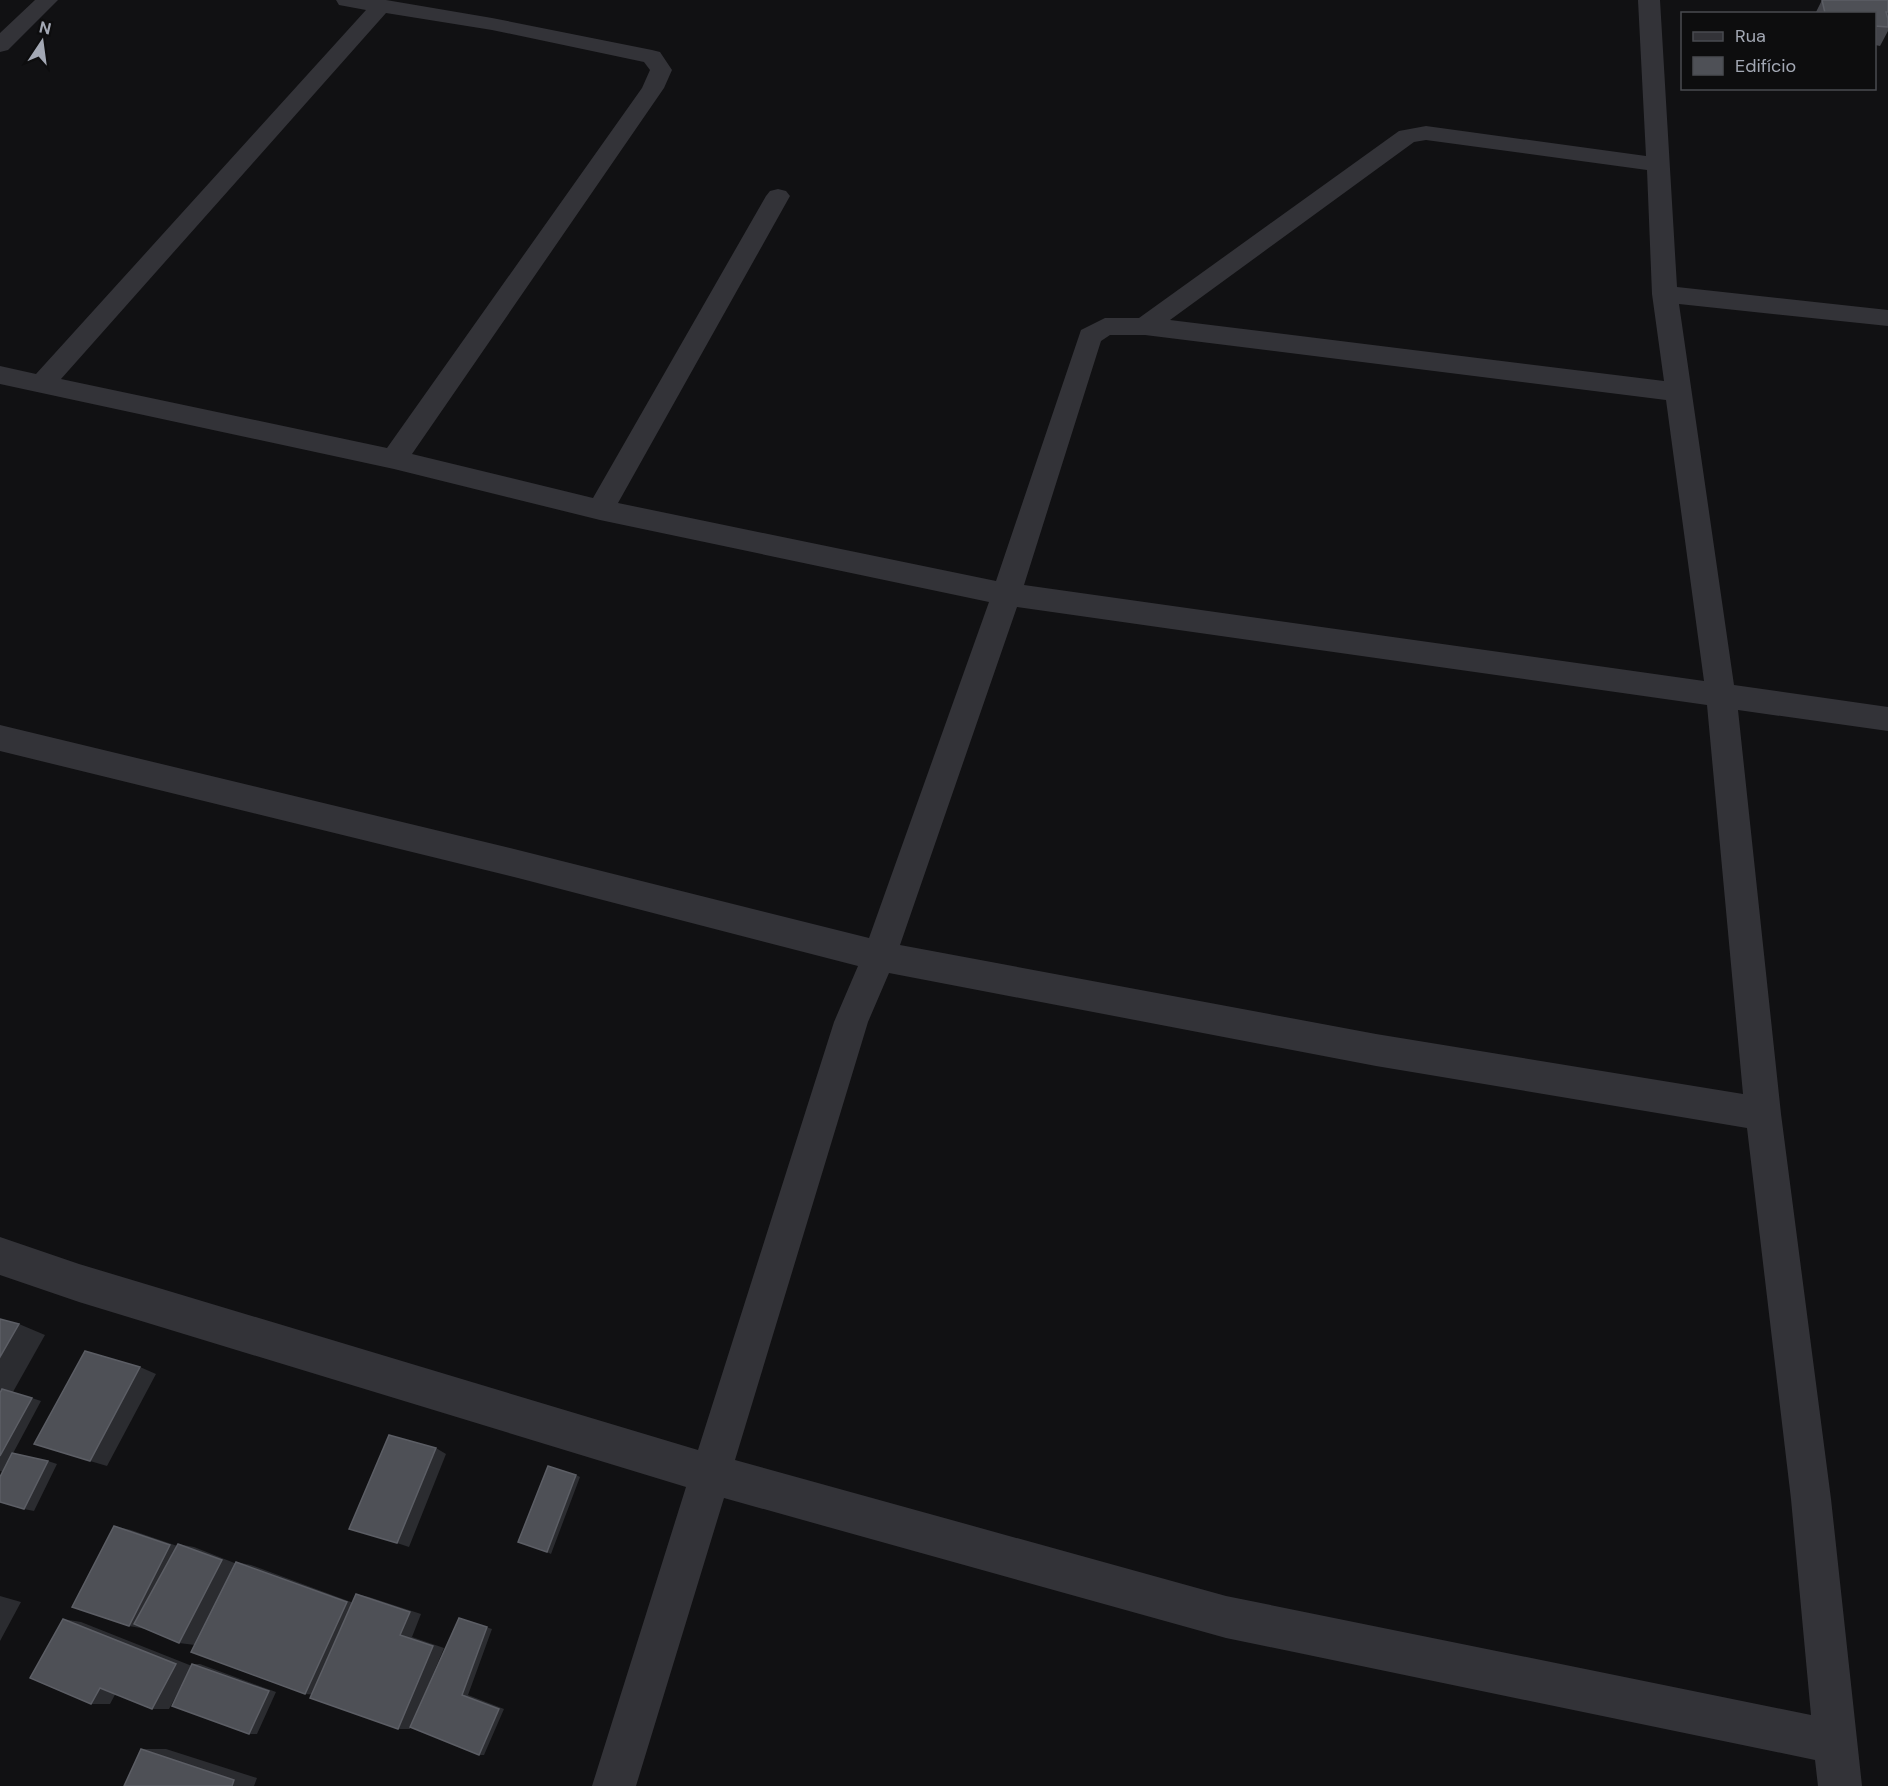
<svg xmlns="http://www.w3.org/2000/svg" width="1888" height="1786" font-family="'DM Sans',sans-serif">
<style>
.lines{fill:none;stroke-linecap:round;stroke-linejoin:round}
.minor{fill:#333338;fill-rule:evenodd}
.wall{fill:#44454b}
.shaded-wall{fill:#2b2c30}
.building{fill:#4e5056;stroke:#5c5e65;stroke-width:1.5}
</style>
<rect width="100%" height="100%" fill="#111113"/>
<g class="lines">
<!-- minor -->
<path class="minor" d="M35,0H58L8,50L0,52V33Z
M336,0H386L492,18L652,50L660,52L672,70L664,88L412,454L593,498L766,196L770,191L778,189L786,191L790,196L618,503L996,581L1081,330L1105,318H1139L1399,131L1426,126L1646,156L1638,0H1660L1677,287L1888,310V326L1679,304L1734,685L1888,707V731L1738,710L1781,1114L1831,1499L1862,1786H1818L1815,1760L1226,1638L724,1498L636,1786H592L686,1487L79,1302L0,1275V1237L79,1264L698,1450L834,1022L858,966L518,878L0,751V725L518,850L869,938L989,602L600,520L394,469L0,384V366L36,374L366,10L339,5ZM386,13L492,30L644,62L650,70L642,88L387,448L61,379ZM1426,140L1647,170L1652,294L1664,381L1170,320L1414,142ZM1110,335H1145L1666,400L1704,681L1024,585L1101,341ZM1017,607L1707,705L1743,1094L1376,1034L900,945ZM889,973L1376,1066L1747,1128L1791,1499L1811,1715L1226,1596L735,1460L868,1022Z"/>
</g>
<!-- wall -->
<path class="wall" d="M1822,0H1888V31L1880,46L1875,45V14H1815Z"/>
<!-- shaded-wall -->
<path class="shaded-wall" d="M19,1324L45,1335L0,1415V1357Z
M140,1367L156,1374L107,1466L90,1461Z
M32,1398L41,1401L3,1472L0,1471V1456Z
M436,1448L446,1454L409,1547L397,1543Z
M48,1461L57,1464L34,1511L24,1509Z
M576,1475L580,1477L551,1554L547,1552Z
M114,1526L131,1530L186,1549L146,1629L129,1626Z
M178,1544L194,1547L237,1564L195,1645L179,1643Z
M236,1562L251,1565L359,1605L318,1695L305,1694Z
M356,1594L369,1597L421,1614L412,1637L444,1648L410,1729H398Z
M0,1596L21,1602L0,1641Z
M459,1618L492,1629L468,1695L504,1709L484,1755H479L462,1695Z
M63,1619L81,1622L192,1666L169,1709H152Z
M192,1664H200L276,1692L257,1734H249Z
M100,1688L118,1689L110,1704H91Z
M141,1749H166L257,1778L254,1786H232Z"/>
<!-- building -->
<path class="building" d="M1822,0H1888V12H1886L1888,19V27L1875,26V14L1825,13Z
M0,1319L19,1324L0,1357Z
M85,1351L140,1367L90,1461L34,1444Z
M2,1389L32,1398L0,1456V1393Z
M389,1435L436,1448L397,1543L349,1529Z
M12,1453L48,1461L24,1509L0,1502V1477Z
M548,1466L576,1475L547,1552L518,1542Z
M114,1526L170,1545L129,1626L72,1607Z
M178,1544L222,1560L179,1643L134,1624Z
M236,1562L347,1602L305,1694L191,1652Z
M356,1594L410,1612L400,1635L433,1646L398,1729L310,1698Z
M459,1618L487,1627L462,1695L499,1709L479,1755L410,1727Z
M63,1619L176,1664L152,1709L100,1688L91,1704L30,1678Z
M192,1664L269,1691L249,1734L172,1706Z
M141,1749L234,1780L232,1786H124Z"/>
<!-- legend -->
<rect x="1681" y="12" width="195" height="78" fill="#0d0d0e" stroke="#494b50" stroke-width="1.5"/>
<rect x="1693" y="32" width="30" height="9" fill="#333338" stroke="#494b50" stroke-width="1.5"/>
<text x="1735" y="42" font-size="18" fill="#a3a8b4">Rua</text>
<rect x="1693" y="57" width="30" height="18" fill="#4e5056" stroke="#494b50" stroke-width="1.5"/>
<text x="1735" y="72" font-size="18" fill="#a3a8b4">Edifício</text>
<!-- north arrow -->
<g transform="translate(42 42) rotate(13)" stroke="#0d0d0e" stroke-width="4.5" paint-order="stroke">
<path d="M0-4.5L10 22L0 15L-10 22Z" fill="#a3a8b4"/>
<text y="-9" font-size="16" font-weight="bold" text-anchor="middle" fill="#a3a8b4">N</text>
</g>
</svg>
